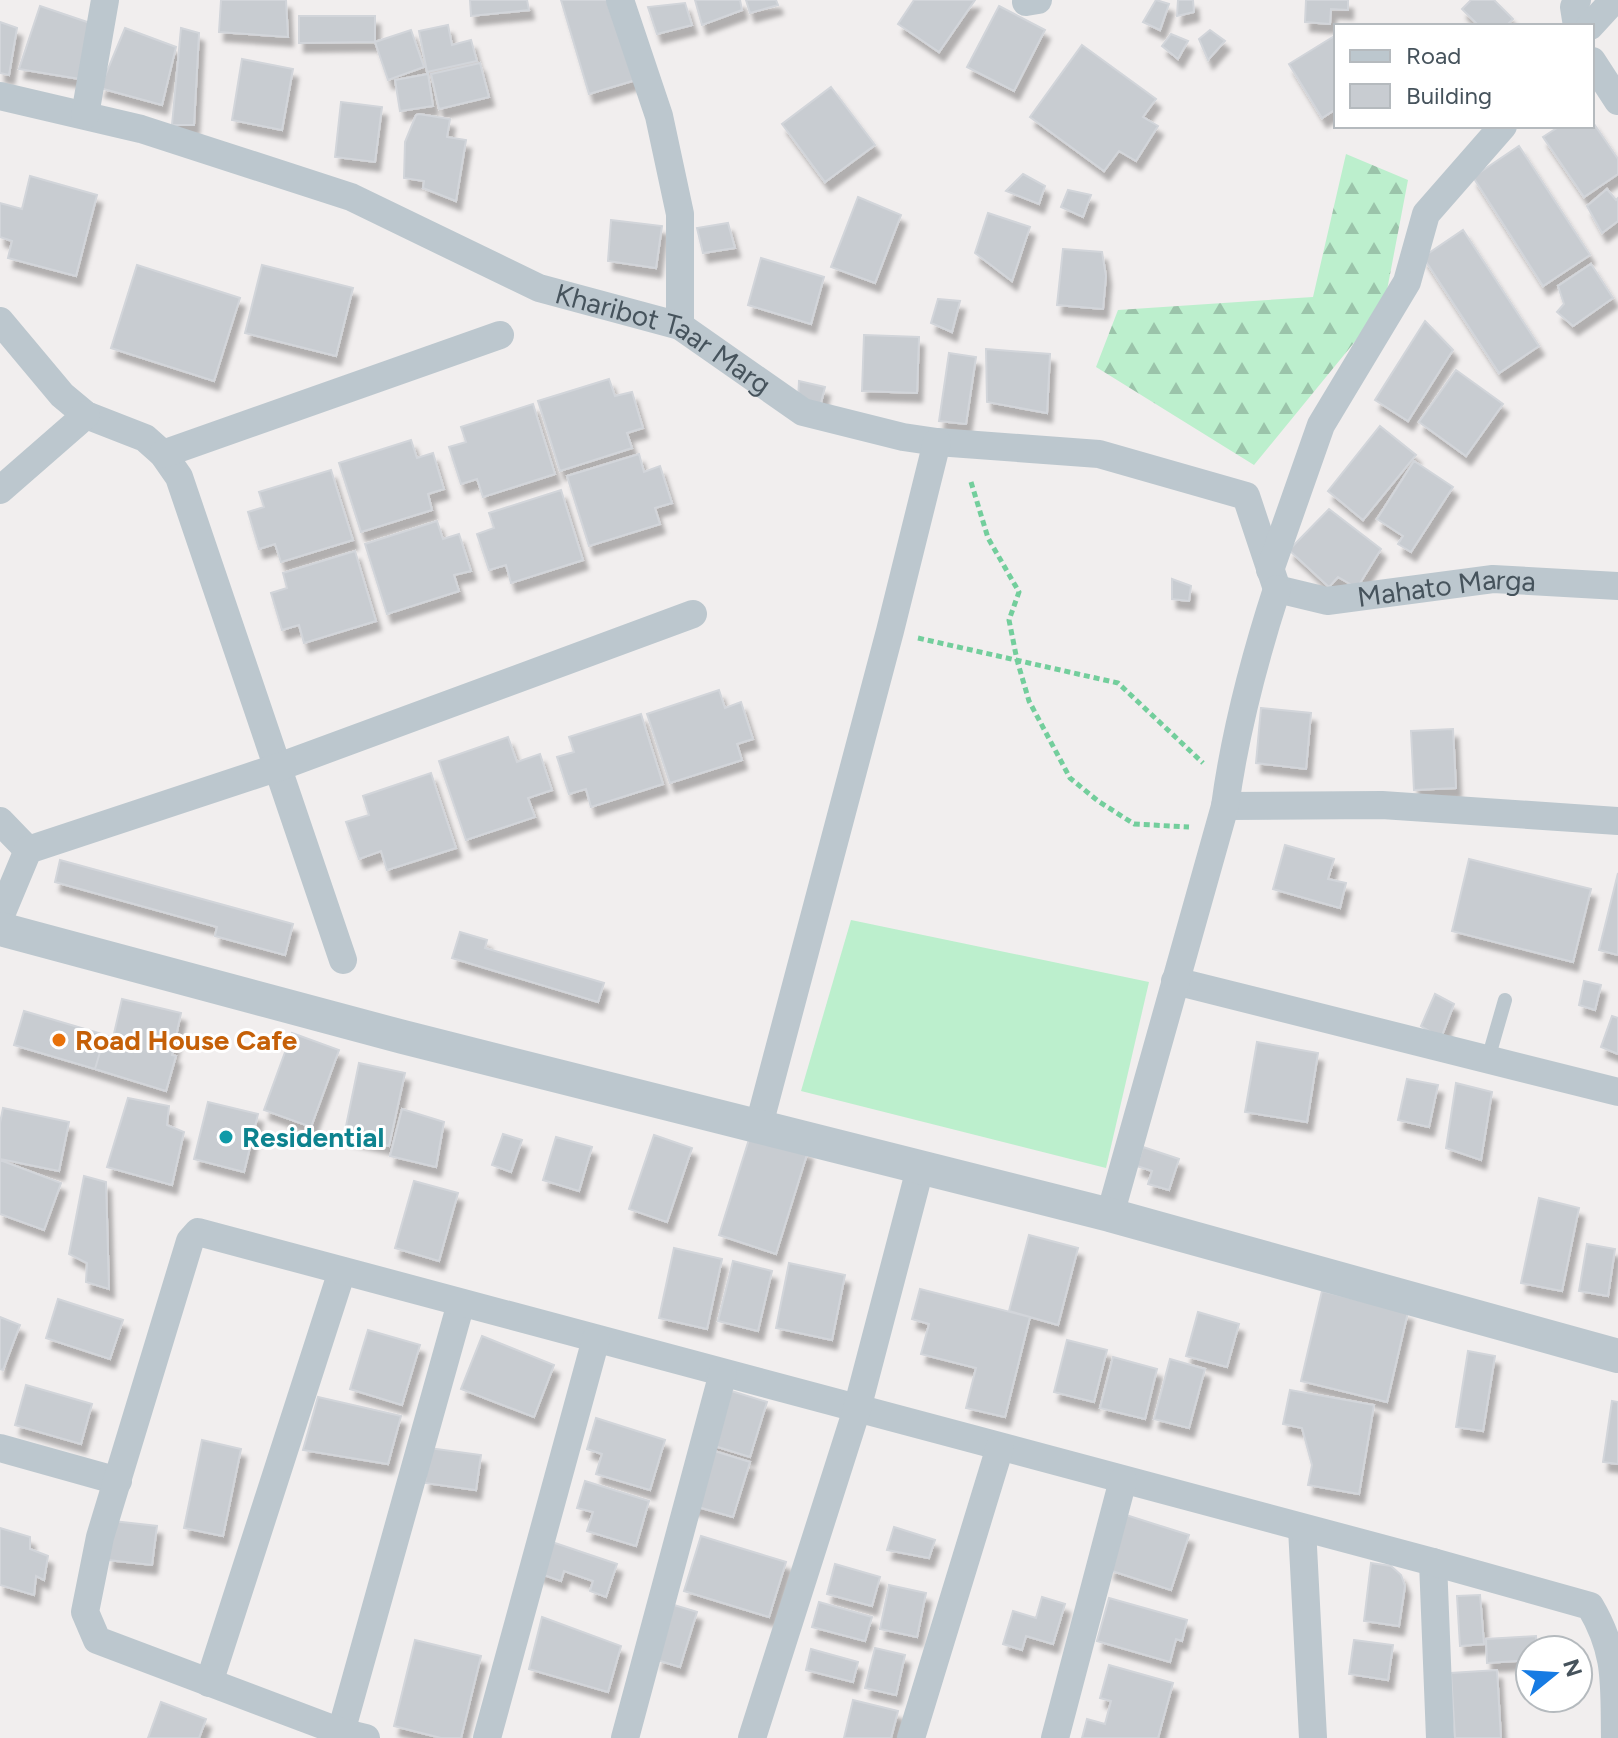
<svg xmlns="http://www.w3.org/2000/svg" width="1618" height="1738" font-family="Figtree,sans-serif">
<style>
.forest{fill:url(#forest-firs)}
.pitch{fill:#bcefcd}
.building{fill:#c8ccd1;stroke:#d2d5da;stroke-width:2;filter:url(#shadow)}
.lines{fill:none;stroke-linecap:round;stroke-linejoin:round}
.path{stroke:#73ce9c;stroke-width:5;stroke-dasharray:6 4;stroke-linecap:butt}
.service{stroke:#bcc7ce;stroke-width:14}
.minor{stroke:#bcc7ce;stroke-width:28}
.tertiary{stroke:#bcc7ce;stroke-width:34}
.food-dot{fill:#e8710a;stroke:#fff;stroke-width:3}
.culture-dot{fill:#0f9aa8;stroke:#fff;stroke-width:3}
.labels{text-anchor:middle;stroke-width:6;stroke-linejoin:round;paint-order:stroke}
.street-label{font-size:28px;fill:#46535c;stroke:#fff}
.food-label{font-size:28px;font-weight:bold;fill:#c56008;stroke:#fff;text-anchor:start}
.culture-label{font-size:28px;font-weight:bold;fill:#0d838f;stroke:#fff;text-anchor:start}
</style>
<defs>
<pattern id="forest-firs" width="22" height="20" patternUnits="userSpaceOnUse" patternTransform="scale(2)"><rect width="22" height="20" fill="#bcefcd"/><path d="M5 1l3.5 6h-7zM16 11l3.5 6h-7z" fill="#9bc4aa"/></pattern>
<filter id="shadow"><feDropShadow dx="5" dy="9" stdDeviation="2" flood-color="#0004"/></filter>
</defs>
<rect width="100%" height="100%" fill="#f1eeee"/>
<!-- forest -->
<path class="forest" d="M1346,154L1408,180L1384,306L1254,465L1096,367L1118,310L1313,297Z"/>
<!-- pitch -->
<path class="pitch" d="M851,920L1149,982L1106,1168L801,1091Z"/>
<!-- building -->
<path class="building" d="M221,0H286L288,37L219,32Z
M470,0H527L529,10L471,16Z
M561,0H615L639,79L589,94Z
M695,0H740L742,10L702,25Z
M746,0H776L778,5L750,13Z
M914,0H975L939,52L898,24Z
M1156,0L1169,4L1160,30L1143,22Z
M1178,0H1193L1194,12L1177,16Z
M1306,0H1348V10L1331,9L1330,24L1305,22Z
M1471,0H1494L1513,19L1506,26H1479L1462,9Z
M685,3L692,25L657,34L648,7Z
M40,6L93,24L80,79L19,69Z
M999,6L1045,30L1014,91L967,67Z
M299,16H375V42L299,43Z
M0,22L17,28L9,75L0,73Z
M448,25L452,45L471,40L477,61L427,72L419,31Z
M125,28L176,47L162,105L100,88Z
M181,28L199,33L194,125H172Z
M411,30L424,67L388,80L375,42Z
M1210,30L1225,41L1208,60L1199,39Z
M1171,34L1188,41L1178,59L1162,46Z
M1336,35V109L1322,118L1289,64Z
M1082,45L1156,99L1143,117L1158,126L1136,161L1119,151L1104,171L1030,117Z
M242,59L293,69L282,130L232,120Z
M480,63L489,97L439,109L431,74Z
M428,74L433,106L400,111L395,80Z
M831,87L875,145L825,182L782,124Z
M341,102L382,107L375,162L335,157Z
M419,114L450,119L447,137L466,140L456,201L423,188L424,181L404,178L405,142L416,115Z
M1592,121L1618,159V174L1584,197L1543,137L1560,126H1592Z
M1519,146L1590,255L1543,286L1473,177Z
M1023,174L1045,186L1039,204L1006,191Z
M30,176L97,195L76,276L8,258L12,241L0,237V203L22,209Z
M1607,189L1616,200L1618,198V221L1602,233L1587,206Z
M1068,190L1091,195L1083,217L1061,207Z
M858,197L901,215L875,283L831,267Z
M988,213L1030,227L1012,281L975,253Z
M611,220L662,226L656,268L608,261Z
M728,223L735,248L703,253L697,228Z
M1463,230L1539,346L1499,373L1423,257Z
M1063,249L1102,252L1106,276L1103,309L1057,305Z
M761,258L824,277L811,324L748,305Z
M1591,264L1613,298L1573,326L1557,312L1564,304L1558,286Z
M137,265L240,298L214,381L111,348Z
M262,265L353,288L336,356L245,333Z
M938,299L960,301L952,332L931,323Z
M1425,321L1453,350L1408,421L1375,400Z
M864,335L919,337L917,393L862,391Z
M986,349L1050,354L1047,413L987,402Z
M949,353L976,357L966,424L939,421Z
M1456,370L1503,404L1466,456L1419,422Z
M609,379L615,396L632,392L643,428L627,433L632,448L560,471L538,401Z
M799,381L825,387L820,407L798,401Z
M533,404L555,474L483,497L477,479L461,484L449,447L466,442L461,427Z
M1380,426L1416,455L1363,520L1328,491Z
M411,440L417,458L433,453L444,489L428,494L432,510L361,532L339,463Z
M639,454L644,472L660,466L672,503L655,508L660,524L589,546L567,476Z
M1414,461L1453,487L1411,552L1398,544L1403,536L1377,519Z
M331,470L353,540L281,562L275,544L259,549L248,512L264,507L259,492Z
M561,490L583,560L511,583L506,565L489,570L477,534L494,528L489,513Z
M1329,509L1381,549L1357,588L1338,577L1329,587L1289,550Z
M437,521L443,539L459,534L471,571L454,575L459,591L387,614L365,544Z
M355,551L376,621L304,643L299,625L282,630L271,593L287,588L283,573Z
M1172,579L1191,586L1189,601L1172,599Z
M719,690L725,708L741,702L753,739L737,744L742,760L670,783L647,714Z
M1261,708L1311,713L1306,769L1256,763Z
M641,714L663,784L591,807L586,789L569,794L557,757L574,752L569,737Z
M1453,729L1456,788L1414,790L1411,731Z
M508,737L517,762L540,754L552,790L528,798L535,817L466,840L439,761Z
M431,773L456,848L387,870L381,851L359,859L346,822L369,815L363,796Z
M1285,845L1334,859L1328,879L1346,883L1340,908L1273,889Z
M1469,859L1591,889L1573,962L1452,931Z
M60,860L293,924L285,955L215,936L217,927L55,882Z
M1618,873V955L1599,950Z
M460,932L487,940L485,948L604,983L598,1002L452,958Z
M1584,981L1601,985L1595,1010L1579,1005Z
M1435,994L1454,1004L1441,1038L1421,1026Z
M122,999L181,1013L172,1055L176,1056L166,1091L95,1069L105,1035L113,1038Z
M24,1011L105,1035L95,1069L14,1045Z
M1612,1016L1618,1018V1054L1601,1047Z
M292,1033L339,1050L311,1127L264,1110Z
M1257,1042L1318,1053L1307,1122L1245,1112Z
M359,1063L405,1073L389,1146L344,1136Z
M1407,1079L1438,1085L1429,1127L1398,1120Z
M1456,1083L1492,1092L1481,1160L1446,1148Z
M128,1098L169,1106L167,1125L184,1132L172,1185L107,1167Z
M208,1102L258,1114L244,1172L194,1159Z
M3,1108L69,1122L59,1171L0,1159V1123Z
M402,1109L444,1122L436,1167L390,1156Z
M751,1133L808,1151L776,1254L719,1235Z
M503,1134L522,1140L511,1172L492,1165Z
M654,1135L692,1148L667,1222L629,1209Z
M556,1137L592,1147L579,1191L543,1180Z
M1143,1147L1179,1159L1169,1190L1148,1184L1152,1171L1137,1166Z
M0,1160L61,1183L44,1230L0,1214Z
M84,1176L106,1182L109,1289L86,1282L87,1263L69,1254Z
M414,1181L458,1193L439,1261L395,1248Z
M1539,1198L1579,1208L1562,1291L1521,1283Z
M1029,1235L1078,1248L1058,1325L1009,1311Z
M1587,1244L1615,1249L1608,1296L1579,1291Z
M674,1248L722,1259L707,1329L659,1318Z
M733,1261L772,1271L758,1331L718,1321Z
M789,1263L845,1275L832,1340L776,1328Z
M920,1289L1030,1317L1005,1417L966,1408L976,1368L921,1354L929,1324L912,1319Z
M1322,1291L1408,1312L1387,1402L1301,1381Z
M58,1299L123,1320L110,1359L46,1338Z
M1198,1312L1239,1324L1227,1367L1186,1356Z
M0,1317L20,1325L3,1370L0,1369Z
M368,1330L420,1345L402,1405L350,1389Z
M482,1336L554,1365L534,1417L461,1389Z
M1067,1340L1107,1350L1094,1402L1054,1392Z
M1468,1351L1495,1356L1483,1431L1456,1427Z
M1113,1357L1157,1369L1145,1419L1100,1408Z
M1170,1359L1205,1369L1189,1428L1154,1419Z
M26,1385L92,1404L81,1444L15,1425Z
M725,1389L767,1402L750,1457L708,1444Z
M1290,1390L1374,1405L1359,1494L1308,1485L1312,1465L1302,1428L1283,1424Z
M318,1397L401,1416L388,1464L303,1450Z
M1612,1401L1618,1402V1464L1603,1462Z
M596,1418L665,1440L650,1490L596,1474L602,1454L587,1449Z
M202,1440L241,1449L223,1536L184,1528Z
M429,1448L481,1455L476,1490L425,1483Z
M708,1449L750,1462L733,1517L691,1505Z
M585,1481L649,1501L636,1546L587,1531L593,1512L577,1508Z
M1126,1515L1189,1535L1171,1590L1109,1570Z
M113,1521L157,1526L152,1565L108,1560Z
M894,1527L935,1540L929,1558L887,1550Z
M0,1528L30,1537V1549L48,1556L44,1580L36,1576L34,1595L0,1585Z
M701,1536L786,1562L769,1617L684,1591Z
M549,1541L617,1564L606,1597L590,1591L593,1581L564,1571L561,1581L538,1573Z
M1371,1563L1391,1566L1401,1575L1405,1586L1399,1626L1364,1621Z
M835,1564L880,1577L872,1606L827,1594Z
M889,1585L926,1593L917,1637L880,1629Z
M1480,1595L1484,1644L1460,1646L1457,1596Z
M1042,1597L1065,1604L1053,1644L1026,1636L1022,1650L1003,1644L1013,1611L1036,1618Z
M1109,1598L1187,1620L1182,1641L1176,1639L1170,1662L1097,1641Z
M819,1602L872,1617L865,1641L812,1627Z
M674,1605L697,1612L680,1667L657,1660Z
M542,1617L621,1646L608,1692L529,1669Z
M1536,1636L1537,1650H1530V1660L1487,1663L1486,1639Z
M415,1640L481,1656L461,1738H441L394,1726Z
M1354,1640L1393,1645L1388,1680L1349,1674Z
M875,1648L905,1655L896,1695L865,1688Z
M811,1649L858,1662L853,1682L806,1670Z
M1109,1665L1173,1683L1158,1738H1082L1087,1719L1105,1724L1111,1701L1100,1698Z
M1497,1670L1501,1738H1455L1451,1673Z
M853,1700L898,1711L891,1738H844Z
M161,1702L206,1719L199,1738H148Z"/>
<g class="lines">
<!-- path -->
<path class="path" d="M971,482L988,538L1019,592L1009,620L1017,660L1029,701L1070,778L1098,801L1134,824L1189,827
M918,638L1118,683L1203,763"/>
<!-- service -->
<path class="service" d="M1488,1059L1505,1000"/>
<!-- minor -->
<g class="minor">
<path d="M620,0L659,116L680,214V326"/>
<path d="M1026,2L1038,0"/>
<path d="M1577,26L1574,7L1577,0"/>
<path d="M1590,26L1614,0"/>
<path d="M1592,61L1618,101"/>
<path id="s1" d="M0,96L141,129L351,197L539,288L680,326L803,412L903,437L937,442L1099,454L1246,496L1277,589"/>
<path d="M85,115L105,0"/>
<path d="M0,321L62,395L86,415L145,438L163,454L179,477L343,960"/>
<path d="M163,454L500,335"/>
<path d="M0,490L86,415"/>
<path d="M1270,570L1321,425L1407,282L1426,214L1503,126"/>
<path id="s2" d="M1277,589L1327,601L1493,579L1618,586"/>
<path d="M1225,806L1382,805L1618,821"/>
<path d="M0,821L28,850"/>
<path d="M0,917L28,850L276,768L693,614"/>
<path d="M1175,981L1618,1092"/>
<path d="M759,1125L890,631L937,442"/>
<path d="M1110,1215L1225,806C1235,732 1254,660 1277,589"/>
<path d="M0,1448L118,1481"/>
<path d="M1302,1528L1313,1738"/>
<path d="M1433,1562L1440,1738"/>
<path d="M209,1683L342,1271"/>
<path d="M341,1732L461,1303"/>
<path d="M366,1738L341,1732L97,1640L85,1612L100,1537L190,1241L198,1232L1433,1562L1590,1606C1618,1653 1614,1685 1615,1738"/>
<path d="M487,1738L596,1339"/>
<path d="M625,1738L723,1373"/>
<path d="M752,1738L857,1409L921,1165"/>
<path d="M911,1738L1000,1447"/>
<path d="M1055,1738L1123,1480"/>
</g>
<!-- tertiary -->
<path class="tertiary" d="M0,929L403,1037L1110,1215L1618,1356"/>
</g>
<!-- markers -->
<circle class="food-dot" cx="59" cy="1040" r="8"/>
<circle class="culture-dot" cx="226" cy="1137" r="8"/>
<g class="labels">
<!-- street labels -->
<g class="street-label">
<text dy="10" stroke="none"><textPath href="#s1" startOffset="710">Kharibot Taar Marg</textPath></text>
<text dy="10" stroke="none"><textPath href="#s2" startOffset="172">Mahato Marga</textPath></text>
</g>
<!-- food labels -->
<g class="food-label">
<text x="75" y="1050">Road House Cafe</text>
</g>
<!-- culture labels -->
<g class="culture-label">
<text x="242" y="1147">Residential</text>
</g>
</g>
<!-- legend -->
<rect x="1334" y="24" width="260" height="104" fill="#ffffff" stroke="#b5babe" stroke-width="2"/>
<rect x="1350" y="50" width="40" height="12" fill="#bcc7ce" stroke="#b5babe" stroke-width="2"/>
<text x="1406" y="64" font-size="24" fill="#46535c">Road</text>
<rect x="1350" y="84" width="40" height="24" fill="#c8ccd1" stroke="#b5babe" stroke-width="2"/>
<text x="1406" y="104" font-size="24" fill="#46535c">Building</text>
<!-- north arrow -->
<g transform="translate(1554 1674) rotate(72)"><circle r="38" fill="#ffffff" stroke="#b5babe" stroke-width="2"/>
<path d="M0-6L14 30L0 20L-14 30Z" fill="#167be3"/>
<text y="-12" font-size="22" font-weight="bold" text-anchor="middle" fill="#46535c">N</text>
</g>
</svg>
